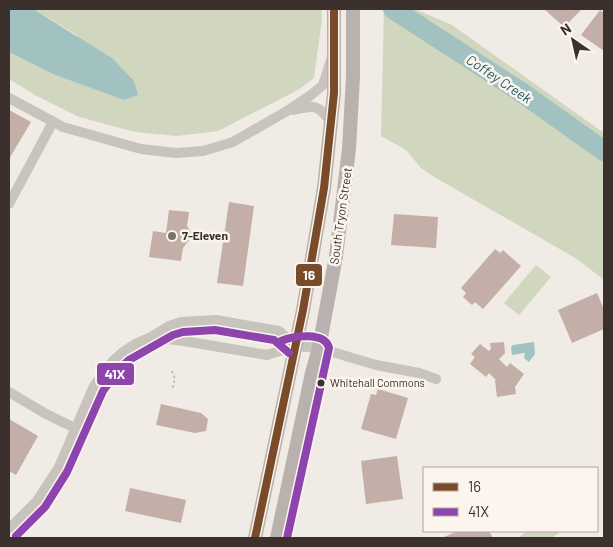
<svg xmlns="http://www.w3.org/2000/svg" width="613" height="547" font-family="Barlow,sans-serif">
<style>
.green{fill:#d1d6bf}
.water{fill:#a1c2c1}
.lines{fill:none;stroke-linecap:round;stroke-linejoin:round}
.river{stroke:#a1c2c1;stroke-width:20}
.building{fill:#c3afa7}
.path{stroke:#c2bbb6;stroke-width:2;stroke-dasharray:2.5 2.5;stroke-linecap:butt}
.minor{stroke:#c9c3be;stroke-width:10}
.major{stroke:#b8b1ad;stroke-width:14}
.bus-1-casing{stroke:#fbf5ee;stroke-width:11}
.bus-2-casing{stroke:#fbf5ee;stroke-width:11}
.bus-1{stroke:#7a4b2a;stroke-width:8}
.bus-2{stroke:#8e44ad;stroke-width:8}
.poi-dot{fill:#7a716c;stroke:#fbf5ee;stroke-width:2}
.bus-dot{fill:#3b302b;stroke:#fbf5ee;stroke-width:2}
.labels{text-anchor:middle;stroke-width:5;stroke-linejoin:round;paint-order:stroke}
.bus-label{font-size:11px;fill:#3b302b;stroke:#fbf5ee;text-anchor:start}
.street-label{font-size:12px;fill:#3b302b;stroke:#fbf5ee}
.poi-label{font-size:12px;font-weight:bold;fill:#3b302b;stroke:#fbf5ee;text-anchor:start}
.water-label{font-size:14px;font-style:italic;fill:#1f5a5e;stroke:#fbf5ee}
.line-badge{stroke:#fbf5ee;stroke-width:2}
.badge-label{font-size:14px;text-anchor:middle;font-weight:bold;fill:#fff}
</style>
<rect width="100%" height="100%" fill="#f0ebe5"/>
<!-- green -->
<path class="green" d="M33,9H321L322,19L314,78L298,90L218,131L177,136L135,132L79,117L35,95L9,79V52L53,74L77,35Z
M384,9H415L452,25L604,133V280L577,259L436,178L421,168L406,150L381,136Z
M536,265L551,277L519,315L504,303Z
M527,531H561L552,538H518Z"/>
<!-- water -->
<path class="water" d="M9,9H33L112,58L134,81L138,95L124,100L53,74L9,52Z
M534,342L535,354L529,362L524,358L525,353L512,355L511,347L513,345Z"/>
<g class="lines">
<!-- river -->
<path class="river" d="M393,9L521,92L604,151"/>
</g>
<!-- building -->
<path class="building" d="M544,9H582L564,27Z
M600,10L604,13V51L581,35Z
M9,110L31,122L9,159Z
M229,202L254,206L243,286L217,283Z
M169,210L189,212L187,226L191,232V238L183,248L181,261L149,257L153,231L166,233Z
M394,214L438,217L436,248L391,245Z
M495,249L500,253L503,250L521,266L483,309L475,302L472,305L463,297L466,293L461,288Z
M597,293L604,309V329L572,343L558,310Z
M504,342L505,353L499,359L507,367L510,363L524,374L515,387L516,394L497,397L495,381L496,380L489,373L486,377L470,364L475,357L471,354L480,344L489,351L491,349L490,343Z
M378,389L408,398L396,439L361,429L371,394L376,395Z
M161,404L201,413L208,419L206,431L195,433L156,425Z
M9,419L38,436L16,475L9,471Z
M397,456L403,499L366,504L361,461Z
M130,488L186,500L181,523L125,511Z
M458,531H489L493,538H444V537Z"/>
<g class="lines">
<!-- path -->
<path class="path" d="M172,371L175,379L172,390"/>
<!-- minor -->
<path class="minor" d="M9,98L63,127L141,149L176,153L203,151L233,142L287,111L311,95L323,85L331,60
M293,110C315,105 317,104 331,122
M9,204L53,122
M151,337L184,341L267,355L296,346L319,348L376,365L419,373L436,379
M9,392L46,414L75,428
M9,529L37,501L59,467L94,386L112,362L123,352L137,343L151,337L169,326L181,322L216,320L279,331L296,346"/>
<!-- major -->
<path class="major" d="M255,538L303,310L324,188L334,93V9
M277,538L312,373L319,348L336,256L349,149L353,77V9"/>
<defs>
<path id="bus-1" d="M255,538L303,310L324,188L334,93V9"/>
<path id="bus-2" d="M281,341C293,336 325,331 329,348L287,538
M16,536L45,507L67,472L103,391L119,369L129,360L173,335L183,332L215,330L274,340L289,353"/>
</defs>
<!-- bus-1 casing -->
<use href="#bus-1" class="bus-1-casing"/>
<!-- bus-2 casing -->
<use href="#bus-2" class="bus-2-casing"/>
<!-- bus-1 -->
<use href="#bus-1" class="bus-1"/>
<!-- bus-2 -->
<use href="#bus-2" class="bus-2"/>
</g>
<!-- markers -->
<circle class="poi-dot" cx="172" cy="236" r="5"/>
<circle class="bus-dot" cx="321" cy="383" r="4.5"/>
<g class="labels">
<!-- bus labels -->
<g class="bus-label">
<text x="330" y="387">Whitehall Commons</text>
</g>
<!-- street labels -->
<g class="street-label">
<text transform="translate(341 216) rotate(-82)" y="4">South Tryon Street</text>
</g>
<!-- poi labels -->
<g class="poi-label">
<text x="182" y="240">7-Eleven</text>
</g>
<!-- water labels -->
<g class="water-label">
<text transform="translate(499 79) rotate(34)" y="5">Coffey Creek</text>
</g>
</g>
<g class="line-badge">
<rect x="295" y="263" width="28" height="24" rx="5" fill="#7a4b2a"/>
<rect x="96" y="362" width="39" height="24" rx="5" fill="#8e44ad"/>
</g>
<g class="badge-label">
<text x="309" y="280">16</text>
<text x="115" y="379">41X</text>
</g>
<!-- border -->
<rect width="613" height="547" fill="none" stroke="#3b302b" stroke-width="20"/>
<!-- legend -->
<rect x="423" y="467" width="175" height="65" fill="#fbf5ee" stroke="#aea6a0"/>
<rect x="433" y="483" width="25" height="8" fill="#7a4b2a" stroke="#aea6a0"/>
<text x="468" y="492" font-size="15" fill="#3b302b">16</text>
<rect x="433" y="508" width="25" height="8" fill="#8e44ad" stroke="#aea6a0"/>
<text x="468" y="517" font-size="15" fill="#3b302b">41X</text>
<!-- north arrow -->
<g transform="translate(573 40) rotate(326)" stroke="#fbf5ee" stroke-width="4" paint-order="stroke">
<path d="M0-4L9 19L0 12L-9 19Z" fill="#3b302b"/>
<text y="-8" font-size="14" font-weight="bold" text-anchor="middle" fill="#3b302b">N</text>
</g>
</svg>
